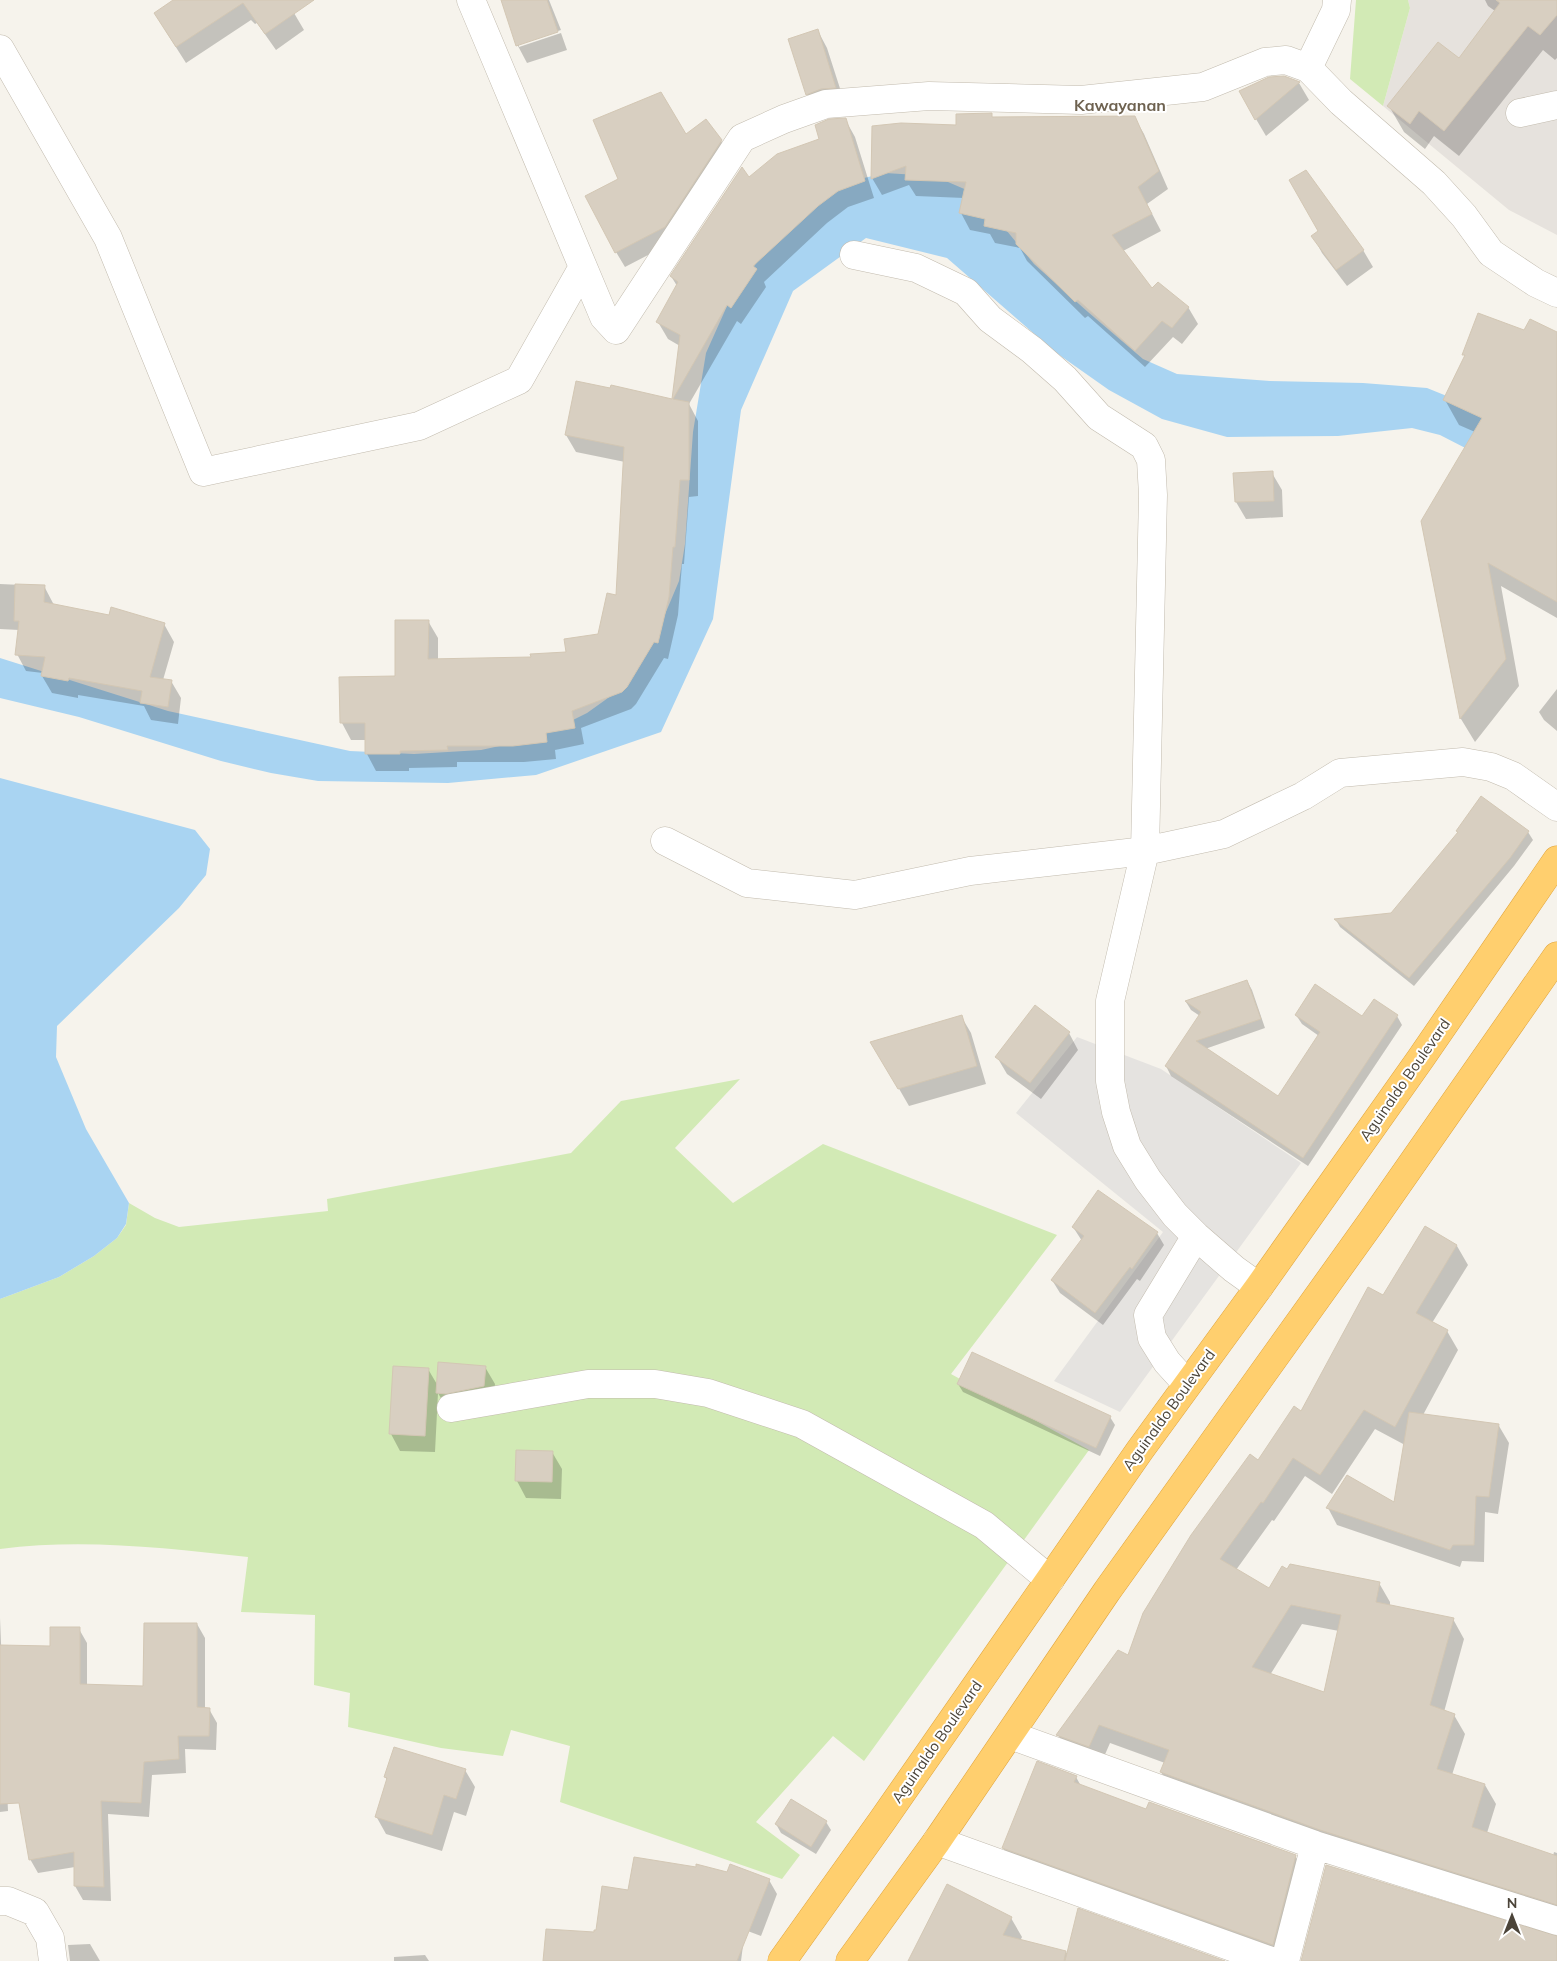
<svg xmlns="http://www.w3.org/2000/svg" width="1557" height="1961" font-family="Mulish,sans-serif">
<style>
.industrial{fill:#e6e2dd}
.green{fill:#d2eab5}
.parking{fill:#e5e3e0}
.water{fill:#a9d4f2}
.shadow{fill:#0003;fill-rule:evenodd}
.building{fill:#d8cfc1;stroke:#d3c7b4;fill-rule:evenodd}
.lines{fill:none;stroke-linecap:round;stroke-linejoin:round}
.minor-casing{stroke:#c2bbae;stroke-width:29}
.highway-casing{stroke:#e0a43c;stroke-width:29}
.minor{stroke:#fff;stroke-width:28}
.highway{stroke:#ffcf6e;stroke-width:28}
.labels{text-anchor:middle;stroke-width:4;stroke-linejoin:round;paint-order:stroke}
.street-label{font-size:15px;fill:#4b4439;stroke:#fff}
.neighbourhood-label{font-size:16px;font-weight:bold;fill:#6e6250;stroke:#fff}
</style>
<rect width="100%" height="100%" fill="#f6f3ec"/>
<!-- industrial -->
<path class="industrial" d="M1408,0H1557V235L1509,210L1383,106L1410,8Z"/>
<!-- green -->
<path class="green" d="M1356,0H1408L1410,8L1383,106L1350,79Z
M740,1079L675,1148L733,1203L823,1144L1057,1235L951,1374L1089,1450L864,1761L833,1736L756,1822L800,1855L782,1879L560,1802L570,1746L511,1730L503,1756L441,1748L348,1727L350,1693L314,1685L315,1615L241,1612L248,1557C166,1548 83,1538 0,1549V1299L59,1277L94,1256L117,1238L126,1225L129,1203L155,1218L179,1227L328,1211L327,1199L571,1153L621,1101Z"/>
<!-- parking -->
<path class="parking" d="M1077,1037L1161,1069L1301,1163L1120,1412L1054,1381L1163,1232L1016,1113Z"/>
<!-- water -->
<path class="water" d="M885,173L934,176L969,191L1002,225L1034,264L1088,312L1143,359L1177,374L1270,381L1363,383L1427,388L1469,405L1499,432L1477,454L1440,435L1412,428L1338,436L1227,437L1162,419L1109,390L1055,352L947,258L866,238L793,291L741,410L713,619L661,732L536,775L448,783L318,781L271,773L221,761L79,717L0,698V658L168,711L350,751L414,754L481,750L537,738L587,713L629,683L655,638L679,581L685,544L693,432L706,353L732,295L768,248L843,183Z
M0,778L195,830L210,849L206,875L179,908L57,1026L56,1057L86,1129L129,1203L126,1224L117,1238L94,1256L59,1277L0,1299Z"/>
<!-- shadow -->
<path class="shadow" d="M175,0H289L294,13L304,30L276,50L257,23L255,24L251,20L186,63L165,30Z
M512,0H549L561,30L519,44V47L561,33L567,50L527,63L518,46L503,3Z
M1485,0H1557V58L1555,60L1543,50L1459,156L1434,136L1425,149L1404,132L1389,106L1459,59L1495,11L1488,6Z
M818,31L827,48L845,104L817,111L807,94Z
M1284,77L1299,83L1309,100L1266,136L1240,92Z
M991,115L993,118L1134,117L1144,134L1168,189L1147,204L1161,231L1123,251L1152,290L1188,307L1198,324L1182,344L1173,337L1145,367L1088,316L1085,318L1027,261L1020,248L995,243L990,234L970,230L961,213L964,198L916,196L909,185L882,195L872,178L957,126Z
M845,119L855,137L874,198L848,207L827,223L764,282L766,287L741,324L737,321L689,404L698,421V496L689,497L684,564H682L678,615L668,659L664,658L636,704L631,709L581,728L584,744L555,750L556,759L524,762H457V767L409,768V771H376L367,754V740H351L342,723L396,677L428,621L438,638V660L532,659L568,653L599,635L617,596L625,462L576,452L566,435L673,400L680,346L668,339L658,322L677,286L671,276L749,179L821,140Z
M685,135L721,141L730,156L673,242L625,267L616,252L620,179Z
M1313,236L1363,250L1373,267L1347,286L1322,253Z
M1525,332L1557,336V618L1501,586L1519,686L1475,742L1461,719L1422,521L1475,432L1459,425L1445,400L1465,357L1464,354Z
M1272,473L1282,490L1283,517L1246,519L1236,502L1235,474Z
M0,584L44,586L54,605L110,616L164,624L174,642L163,680L171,681L181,698L178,724L151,720L144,706L78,695V698L52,693L42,676L43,673L26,671L17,654L19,630L0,629Z
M1557,689V731L1544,720L1539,712Z
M1528,832L1533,840L1514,866L1414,986L1340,927L1336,920L1392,914L1459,834Z
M1247,981L1252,990L1265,1028L1205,1049L1278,1098L1319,1036L1302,1024L1296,1015L1363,1018L1397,1016L1402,1025L1308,1166L1171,1076L1166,1066L1200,1016L1191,1010L1186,1002Z
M961,1016L971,1033L986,1084L909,1106L872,1042Z
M1069,1033L1078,1050L1041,1099L1007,1074L997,1057Z
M1073,1227L1157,1233L1164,1245L1140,1281L1137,1279L1103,1325L1060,1293L1052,1280L1082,1241Z
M1426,1227L1457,1246L1468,1265L1432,1323L1447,1331L1458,1350L1423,1415L1499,1426L1509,1443L1498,1514L1485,1512L1484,1562L1462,1561L1460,1567L1337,1525L1328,1508L1395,1504L1405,1445L1375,1429L1332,1494L1305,1476L1274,1521L1272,1520L1236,1570L1269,1590L1287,1571L1379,1583L1390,1602V1606L1453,1619L1464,1639L1444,1712L1454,1715L1465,1734L1452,1775L1485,1785L1496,1804L1487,1833L1553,1856L1554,1852L1557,1853V1920L1172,1792L1161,1772L1165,1763L1110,1743L1100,1766L1069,1754L1058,1735L1129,1657L1258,1461L1301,1413L1383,1297ZM1302,1624L1339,1631L1325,1694L1270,1675Z
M485,1367L495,1384L493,1403L447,1409L438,1393L435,1452L400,1451L391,1434L428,1369L438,1386Z
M958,1384L1110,1417L1115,1425L1100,1456L963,1392Z
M552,1452L562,1469L561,1499L526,1498L517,1481Z
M0,1618L8,1811L0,1812Z
M197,1624L205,1638V1709H209L217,1723L216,1750L185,1749L186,1773L152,1775L149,1817L108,1814L111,1901L83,1900L75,1886V1867L38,1873L30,1859L79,1629L87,1643V1685L144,1687Z
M465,1770L475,1787L466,1816L454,1812L442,1851L386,1834L376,1816L388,1781L385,1777Z
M1076,1777L1081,1786L1147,1811L1295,1856L1306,1874L1280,1961L1014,1866L1003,1848Z
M826,1822L831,1830L816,1854L781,1833L776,1824Z
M728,1873L769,1880L777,1894L761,1936L745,1930L741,1961H544L595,1934L629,1892Z
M1011,1918L1022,1937L1020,1941L1068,1953L1221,1961H910Z
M90,1944L100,1961H70L68,1945Z
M425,1955L429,1961H394V1957Z"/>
<!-- building -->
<path class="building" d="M173,0H314L265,34L243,3L176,47L154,13Z
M501,0H547L558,32L516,46Z
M1496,0H1557V15L1540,35L1528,26L1444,131L1419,111L1410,124L1387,106L1438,42L1459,58L1500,3Z
M818,29L836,88L821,89L806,95L788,39Z
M1284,76L1300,82L1255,120L1239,91L1269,77Z
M661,92L686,134L706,119L722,140L665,227L615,253L585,196L618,179L593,120Z
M992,113V117L1135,116L1159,171L1138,187L1152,214L1112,235L1152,288L1158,282L1189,307L1172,328L1162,321L1135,351L1078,300L1075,302L1016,244V233L984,226L985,219L959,213L966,182L905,180L906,166L871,179L872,126L901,123L956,125V114Z
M846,118L865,181L838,191L818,206L753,266L757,269L731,308L727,305L673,399L689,402V480H680L675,547H673L669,597L658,643L654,642L627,687L622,692L572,711L575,728L546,733L547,742L513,746H447L448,750L400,751V754H365V723H340L339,677L395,676V620H429L428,659L531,657L530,654L566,652L564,639L598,634L607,593L616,595L624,447L565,435L576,381L610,388L611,385L672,399L680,335L656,322L678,282L670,276L742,167L749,177L777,154L819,139L815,125L829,119Z
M1306,170L1364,250L1336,270L1311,236L1318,231L1289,180Z
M1478,313L1524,330L1530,319L1557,332V602L1488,563L1506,659L1460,719L1421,521L1482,418L1443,400L1465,355H1462Z
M1273,471L1274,501L1235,502L1233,473Z
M15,584L45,585L44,602L109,615L111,607L165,623L150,677L172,680L168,707L140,703L142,691L69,678L68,681L41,676L45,657L15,655L19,621H14Z
M1481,796L1529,831L1510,858L1409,978L1334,919L1391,913L1458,832L1456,831Z
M1247,980L1261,1019L1196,1041L1278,1096L1320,1032L1295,1015L1315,984L1362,1016L1374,999L1398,1015L1303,1158L1165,1066L1201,1012L1185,1001Z
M1035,1005L1070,1032L1030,1083L995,1057Z
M962,1015L977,1066L898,1089L870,1042Z
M1098,1190L1158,1232L1132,1269L1130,1267L1095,1313L1051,1280L1084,1236L1072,1227Z
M1425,1226L1457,1245L1416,1313L1448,1330L1395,1427L1364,1410L1320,1475L1293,1458L1263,1503L1261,1502L1220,1559L1269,1588L1282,1566L1287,1569L1290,1564L1380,1582L1376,1602L1454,1618L1430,1705L1455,1714L1437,1769L1485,1784L1472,1827L1557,1856V1905L1320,1830L1160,1772L1169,1750L1099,1725L1089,1747L1056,1735L1118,1650L1128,1655L1143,1613L1191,1535L1250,1454L1258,1460L1294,1406L1301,1411L1368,1287L1383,1295ZM1291,1605L1341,1615L1324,1692L1252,1667Z
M972,1352L1111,1416L1096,1448L957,1384Z
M438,1362L486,1366L484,1386L446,1394L436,1393Z
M393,1366L429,1368L425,1436L389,1434Z
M1409,1412L1499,1424L1489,1497L1476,1496L1474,1545H1453L1450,1550L1326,1508L1347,1475L1394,1502Z
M516,1450L553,1451L552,1482L515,1481Z
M144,1623H197V1707L210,1708L209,1736H178L179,1759L144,1762L141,1803L101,1801L104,1887L74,1886V1852L29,1860L19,1803L0,1804V1645L50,1646V1627H80V1684L143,1686Z
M394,1747L466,1769L456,1799L444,1795L432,1835L375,1817L387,1778L384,1777Z
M1037,1761L1077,1776L1074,1782L1146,1809L1149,1802L1296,1855L1273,1945L1002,1848Z
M791,1799L827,1821L811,1847L775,1824Z
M634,1857L696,1867V1864L727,1872L730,1864L770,1879L737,1961H543L546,1929L594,1932V1930H596L602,1886L628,1890Z
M1326,1865L1557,1936V1961H1301Z
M947,1884L1012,1917L1003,1935L1066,1951L1064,1961H908Z
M1078,1908L1225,1961H1065Z"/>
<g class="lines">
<defs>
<path id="minor" d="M471,0L604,317L616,330L742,138L784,119L826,104L929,96L1081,100L1203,87L1265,62L1286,60L1308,68L1341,102L1434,183L1464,216L1491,253L1536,283L1557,293
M0,49L108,238L203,472L419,426L519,380L583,267
M1308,68L1336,10L1337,0
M1520,113L1557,105
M854,255L916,268L966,292L990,319L1032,350L1065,379L1099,417L1144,446L1151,460L1153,495L1145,851L1110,1001V1081L1116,1112L1127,1146L1148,1180L1175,1215L1196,1236L1234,1269L1259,1287
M665,841L747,883L855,895L970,871L1145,851L1224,834L1303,796L1340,773L1463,762L1491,767L1513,776L1557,807
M1187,1384L1167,1362L1152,1338L1148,1315L1196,1236
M451,1408L588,1384H655L708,1393L802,1424L984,1525L1050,1580
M1010,1735L1315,1845L1557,1921
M937,1841L1271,1961
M0,1901H8L35,1912L50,1938L53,1961
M1285,1961L1315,1845"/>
<path id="highway" d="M782,1961L882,1821L1140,1450L1259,1287L1421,1058L1557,860
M850,1961L937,1841L1107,1591L1372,1221L1557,956"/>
</defs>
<!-- minor casing -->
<use href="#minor" class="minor-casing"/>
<!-- highway casing -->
<use href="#highway" class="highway-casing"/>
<!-- minor -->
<use href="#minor" class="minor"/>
<!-- highway -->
<use href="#highway" class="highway"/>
</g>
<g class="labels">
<!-- street labels -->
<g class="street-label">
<text transform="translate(1405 1080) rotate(-55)" y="5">Aguinaldo Boulevard</text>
<text transform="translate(1169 1410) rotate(-54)" y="5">Aguinaldo Boulevard</text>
<text transform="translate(937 1742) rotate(-55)" y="5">Aguinaldo Boulevard</text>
</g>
<!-- neighbourhood labels -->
<g class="neighbourhood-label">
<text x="1120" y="111">Kawayanan</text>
</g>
</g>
<!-- north arrow -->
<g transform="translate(1512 1916)" stroke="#ffffff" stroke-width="4" paint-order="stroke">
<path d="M0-4L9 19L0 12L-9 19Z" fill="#4b4439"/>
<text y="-8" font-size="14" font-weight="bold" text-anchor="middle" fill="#4b4439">N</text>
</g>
</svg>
